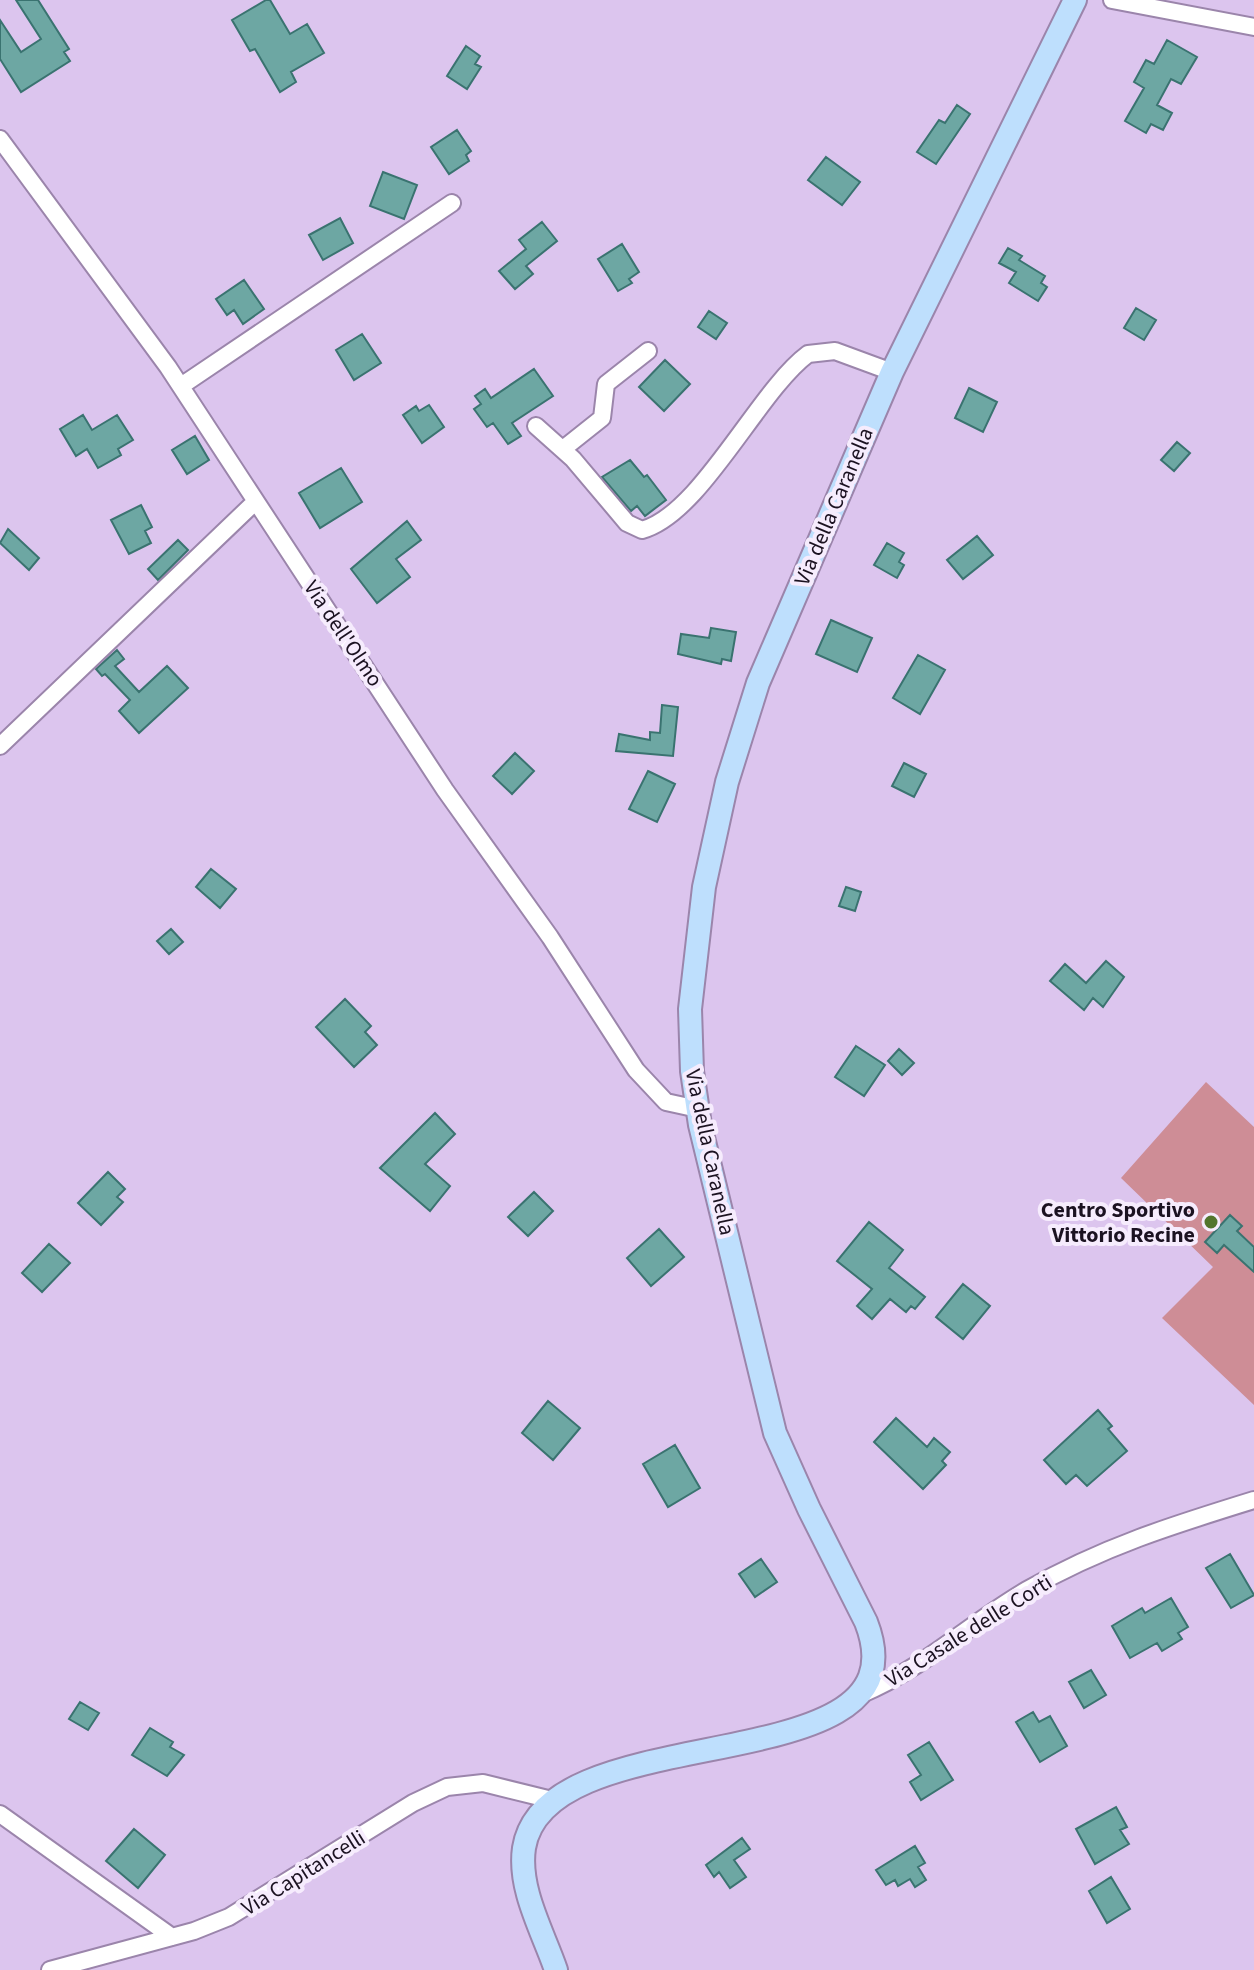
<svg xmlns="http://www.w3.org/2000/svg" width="1254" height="1970" font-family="'Source Sans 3',sans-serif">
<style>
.green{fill:#ce8d96}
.building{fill:#6da7a3;stroke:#3a7370;stroke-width:2}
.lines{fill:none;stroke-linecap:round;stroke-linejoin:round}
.street-casing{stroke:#9b85ab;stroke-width:20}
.secondary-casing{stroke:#9b85ab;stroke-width:26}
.street{stroke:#fff;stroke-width:16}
.secondary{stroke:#bedffd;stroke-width:22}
.poi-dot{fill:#53752d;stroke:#f6ecfd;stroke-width:3}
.labels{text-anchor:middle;stroke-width:8;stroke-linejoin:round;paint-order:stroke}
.street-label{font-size:22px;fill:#1b1221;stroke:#f6ecfd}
.poi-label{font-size:22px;font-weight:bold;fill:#1b1221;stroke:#f6ecfd;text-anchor:end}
</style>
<rect width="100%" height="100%" fill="#dcc5ee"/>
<!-- green -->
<path class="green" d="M1206,1082L1254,1127V1405L1162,1318L1213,1267L1121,1178Z"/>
<!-- building -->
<path class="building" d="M16,0H38L69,49L64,52L70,61L21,92L0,59V20L21,52L41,39Z
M266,0H270L290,34L307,24L324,53L291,72L296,82L280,92L255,49L250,51L232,20Z
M1167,40L1197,57L1181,84L1171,79L1157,105L1172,113L1163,130L1151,124L1146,133L1125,121L1144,88L1134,82L1146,60L1154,64Z
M466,46L480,56L475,64L481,67L467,89L447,76Z
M957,105L970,114L936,164L917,152L939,120L945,123Z
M457,130L471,151L466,155L469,161L449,174L431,147Z
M826,157L860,182L842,205L808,180Z
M383,172L417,185L404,219L370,206Z
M340,218L353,243L323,260L309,235Z
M542,222L557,241L526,266L533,274L515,289L499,271L526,249L519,240Z
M622,244L639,272L629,279L632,283L618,291L598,259Z
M1008,248L1022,256L1019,260L1045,276L1041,283L1047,287L1038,301L1009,283L1016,272L999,263Z
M244,280L264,309L243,324L234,310L227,315L216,299Z
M1136,308L1156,320L1144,340L1124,328Z
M709,311L727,323L716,339L698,327Z
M362,334L381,363L354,380L336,350Z
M665,360L690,384L664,411L639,387Z
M534,369L553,396L512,423L521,436L508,444L493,423L487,427L474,409L481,404L475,396L485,389L491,398Z
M969,388L997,402L983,432L955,418Z
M429,405L444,427L422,443L403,415L416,406L419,411Z
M83,415L92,430L117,415L133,440L118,449L121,455L98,468L87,449L76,456L60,429Z
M195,436L209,460L187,474L172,450Z
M1177,442L1190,453L1174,471L1161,460Z
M630,460L644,477L647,475L666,500L645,516L637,506L631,511L602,477Z
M341,468L362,502L320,528L299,493Z
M141,505L152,527L145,531L151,543L129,554L111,520Z
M407,521L421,540L396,559L410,577L377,603L351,569Z
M8,529L39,558L29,570L0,543Z
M977,536L993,555L963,579L947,560Z
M178,540L188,550L158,580L148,569Z
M887,543L904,553L899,562L904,565L897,578L874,565Z
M831,620L872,638L857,672L816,654Z
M711,628L736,632L731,661L722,659L721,664L678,654L681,634L709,638Z
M117,650L124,659L115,666L139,692L167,666L188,688L139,733L119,711L130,700L105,674L102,676L96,669Z
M918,655L945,670L920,714L893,698Z
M662,705L678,707L673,756L616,751L619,734L650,740V732L660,733Z
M515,753L534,771L512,794L493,776Z
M904,763L926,774L914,797L892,786Z
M648,771L675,784L657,822L629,809Z
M211,869L236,889L220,908L196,887Z
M846,887L861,892L855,911L839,906Z
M171,929L183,942L169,954L157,941Z
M1106,961L1124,977L1103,1007L1093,998L1084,1010L1050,981L1065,964L1086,983Z
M345,999L371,1026L365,1032L377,1045L354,1067L316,1027Z
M856,1046L885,1065L864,1096L835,1077Z
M899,1049L914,1063L902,1075L888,1061Z
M435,1113L455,1134L425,1164L450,1186L430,1211L380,1168Z
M108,1172L125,1189L117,1197L123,1202L101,1225L78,1203Z
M534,1192L553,1211L528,1236L508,1217Z
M1230,1215L1242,1226L1237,1231L1254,1247V1272L1224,1245L1217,1253L1205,1242Z
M869,1222L903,1250L889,1268L925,1297L915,1309L911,1306L906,1312L890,1299L872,1319L857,1306L872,1289L837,1261Z
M659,1229L684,1257L651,1286L627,1258Z
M49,1244L70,1263L42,1292L22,1273Z
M963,1284L990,1306L963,1339L936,1317Z
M548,1401L580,1428L553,1460L522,1433Z
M1098,1410L1112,1426L1108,1429L1127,1451L1087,1486L1076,1475L1066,1484L1044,1460Z
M896,1418L927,1447L934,1438L950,1452L942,1461L946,1465L923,1489L874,1442Z
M675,1445L700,1488L668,1507L643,1464Z
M1230,1554L1254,1595L1231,1608L1206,1568Z
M761,1559L777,1582L755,1597L739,1574Z
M1171,1598L1188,1627L1178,1633L1182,1639L1162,1651L1157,1643L1130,1658L1112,1626L1142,1608L1145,1613Z
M1091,1670L1106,1695L1084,1708L1069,1682Z
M80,1702L99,1713L88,1730L69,1719Z
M1033,1712L1039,1722L1050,1716L1067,1746L1040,1762L1016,1722Z
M150,1728L173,1742L170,1747L184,1755L167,1776L132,1755Z
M929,1742L953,1780L921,1800L910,1782L921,1775L908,1755Z
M1116,1807L1127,1827L1120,1830L1129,1844L1095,1864L1076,1829Z
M134,1829L165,1855L138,1888L106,1861Z
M742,1838L750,1849L734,1860L746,1877L730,1888L719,1872L714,1877L706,1865Z
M915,1846L925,1863L918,1867L926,1880L915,1887L910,1879L898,1886L895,1880L886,1885L876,1870Z
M1111,1877L1130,1909L1107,1923L1089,1891Z"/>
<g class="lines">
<defs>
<path id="street" d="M1112,0L1254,27
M0,139L168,367L445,790L550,937L636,1070L666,1102L698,1109
M181,386L452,203
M536,426L573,459L627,523L642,530C701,514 758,391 808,354L835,351L892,372
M563,449L602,418L606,384L648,351
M0,746L255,502
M862,1694C924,1668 970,1623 1027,1590C1102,1547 1173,1525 1254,1500
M0,1814L172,1937
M50,1970L194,1931L229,1917L413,1803L447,1787L483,1783L552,1800"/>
<path id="secondary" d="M556,1970C543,1932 518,1889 524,1848C546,1711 931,1788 866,1622L809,1509L775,1433L700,1125L692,1071L690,1009L704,887L727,782L758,683L892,372L1075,0"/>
</defs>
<!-- street casing -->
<use href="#street" class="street-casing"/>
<!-- secondary casing -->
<use href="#secondary" class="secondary-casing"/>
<!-- street -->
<use href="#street" class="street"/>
<!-- secondary -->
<use href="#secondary" class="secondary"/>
</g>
<!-- markers -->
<circle class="poi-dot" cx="1211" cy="1222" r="8"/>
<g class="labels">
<!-- street labels -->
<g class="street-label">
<text transform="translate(833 506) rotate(-67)" y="8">Via della Caranella</text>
<text transform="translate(344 633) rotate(56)" y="8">Via dell'Olmo</text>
<text transform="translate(711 1152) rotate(78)" y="8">Via della Caranella</text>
<text transform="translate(968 1630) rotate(-32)" y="8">Via Casale delle Corti</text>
<text transform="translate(303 1872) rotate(-32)" y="8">Via Capitancelli</text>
</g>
<!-- poi labels -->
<g class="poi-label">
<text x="1195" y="1217">Centro Sportivo<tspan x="1195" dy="25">Vittorio Recine</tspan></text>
</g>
</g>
</svg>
